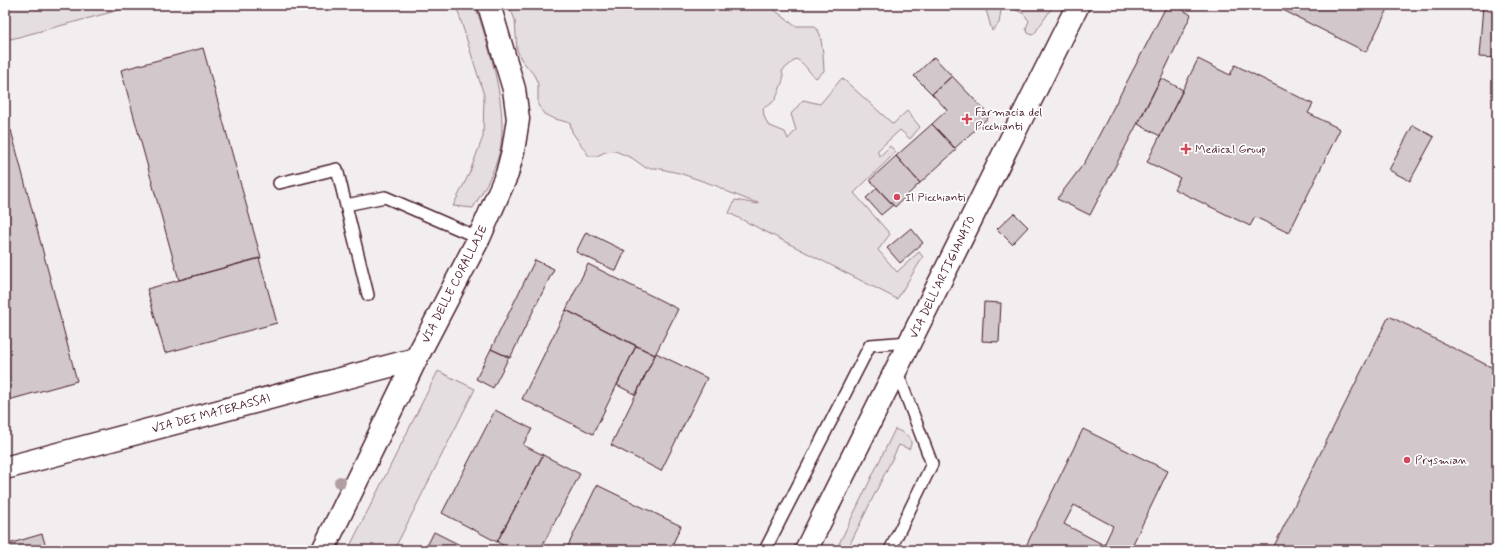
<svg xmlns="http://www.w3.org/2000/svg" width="1502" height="555" font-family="Mynerve,sans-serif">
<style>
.built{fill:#f2eeef}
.green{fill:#e5dee0;stroke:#987e86}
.building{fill:#d2c7cb;stroke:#4a1f2b;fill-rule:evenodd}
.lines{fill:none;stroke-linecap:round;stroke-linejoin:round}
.service-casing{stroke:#4a1f2b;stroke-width:14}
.minor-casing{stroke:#4a1f2b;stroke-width:25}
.tertiary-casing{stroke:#4a1f2b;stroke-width:25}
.service{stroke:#fff;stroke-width:11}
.minor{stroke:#fff;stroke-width:22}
.tertiary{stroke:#fff;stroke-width:22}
.tree{fill:#b19ea3}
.poi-dot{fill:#d1495b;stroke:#fff;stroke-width:1.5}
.labels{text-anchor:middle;stroke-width:3.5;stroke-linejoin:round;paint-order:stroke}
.poi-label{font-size:12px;fill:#4a1f2b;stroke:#fff;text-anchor:start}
.street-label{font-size:12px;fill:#4a1f2b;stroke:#fff}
</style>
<rect width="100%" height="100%" fill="#fff"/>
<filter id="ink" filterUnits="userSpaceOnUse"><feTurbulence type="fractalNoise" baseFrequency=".025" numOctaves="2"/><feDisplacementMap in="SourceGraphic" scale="8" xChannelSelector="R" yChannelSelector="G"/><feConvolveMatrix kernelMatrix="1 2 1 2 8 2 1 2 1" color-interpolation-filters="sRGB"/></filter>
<g filter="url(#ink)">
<!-- built -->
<path class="built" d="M5,5H1497V550H5Z"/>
<!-- green -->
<path class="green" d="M5,5H138L11,39L5,37Z
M456,5H475C489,46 510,112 499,154C494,173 483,191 473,208L453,206L469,174L483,137L484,95Z
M509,5H766L772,8L795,26H815L820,34L823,53L824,71L816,78C807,71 806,64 796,59L782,71C784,78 783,80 781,86C775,100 777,101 763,108L764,116L768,125L785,132L788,139L796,130L791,114L803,100L820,104L842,78L893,124L907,111L920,127L910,139L900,130L877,151L880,156L890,146L896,152L854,193L890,234L878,250L897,272L919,252L923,257L897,299L729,213L735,200L758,204L759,203L751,201L726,191L717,186L679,173L656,168H646L632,158L615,151L605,152L597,156H589L572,132L570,123L552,118L544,114L538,105V84L534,75L521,59L517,50L515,20Z
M983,5H1002L999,23L992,31L987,13Z
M1007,5H1054L1034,34L1032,35L1028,33L1026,28L1029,21L1024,14Z
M438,371L475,389L394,550H348Z
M895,429C904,433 916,438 909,449L899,445L847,550H836Z"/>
<!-- building -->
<path class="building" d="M1167,5H1176L1191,15L1161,78L1090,215L1057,199L1085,162Z
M1273,5H1390L1366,52Z
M1483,5H1497V58L1479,57Z
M203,48L261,258L179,280L121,70Z
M934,57L952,76L932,94L914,76Z
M1198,59L1230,75L1235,65L1313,104L1308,113L1340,129L1289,233L1255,217L1250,226L1174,189L1180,178L1147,162Z
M952,76L990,116L955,148L932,124L947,110L932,94Z
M1161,78L1183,90L1160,136L1138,124Z
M932,124L956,150L920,183L896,156Z
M1413,125L1434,137L1410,181L1389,170Z
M11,130L77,381L5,401V131Z
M896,156L920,183L895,207L870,180Z
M877,188L893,205L881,215L866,198Z
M1014,213L1028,227L1012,244L997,229Z
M911,228L923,243L900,263L887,248Z
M586,232L625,251L616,271L576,252Z
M259,258L277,323L165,353L147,289Z
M535,260L554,269L510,358L491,349Z
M588,264L678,309L655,355L566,310Z
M984,302L1001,303L999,342L982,341Z
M566,310L636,346L593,434L522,399Z
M1389,316L1497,370V550H1272Z
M636,346L655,355L636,395L617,385Z
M491,349L509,357L493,388L476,379Z
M656,353L707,378L661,471L611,445Z
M495,410L532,429L523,445L543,455L497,542L442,513Z
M1083,429L1168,471L1130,550H1024ZM1074,505L1113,526L1104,545L1064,524Z
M543,455L580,474L540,550H512L497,542Z
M597,485L681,526L670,550H566Z
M434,532L470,550H425Z
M42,534L47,550H5V545Z"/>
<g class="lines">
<defs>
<path id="service" d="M279,183L337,169L368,295
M346,205L385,197L479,238
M765,550L870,345L909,342
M890,550L932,464L896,369"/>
<path id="minor" d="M5,468L416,359
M323,550L416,359L479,238L507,174L513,151L518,119L514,89L489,5"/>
<path id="tertiary" d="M806,550L1078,5"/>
</defs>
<!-- service casing -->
<use href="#service" class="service-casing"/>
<!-- minor casing -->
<use href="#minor" class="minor-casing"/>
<!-- tertiary casing -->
<use href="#tertiary" class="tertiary-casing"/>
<!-- service -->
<use href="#service" class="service"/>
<!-- minor -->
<use href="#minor" class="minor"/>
<!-- tertiary -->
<use href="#tertiary" class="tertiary"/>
</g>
<!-- trees -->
<circle class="tree" cx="340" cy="482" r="6"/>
</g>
<!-- markers -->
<g class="poi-dot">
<path d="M965 113h4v4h4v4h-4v4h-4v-4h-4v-4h4z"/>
<path d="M1184 143h4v4h4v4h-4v4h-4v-4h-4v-4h4z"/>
<circle cx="897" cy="197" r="4"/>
<circle cx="1407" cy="460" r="4"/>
</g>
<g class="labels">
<!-- poi labels -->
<g class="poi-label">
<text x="975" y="116">Farmacia del<tspan x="975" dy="14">Picchianti</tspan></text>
<text x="1195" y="153">Medical Group</text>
<text x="905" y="201">Il Picchianti</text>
<text x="1415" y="464">Prysmian</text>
</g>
<!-- street labels -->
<g class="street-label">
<text transform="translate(942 277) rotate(-64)" y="4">VIA DELL'ARTIGIANATO</text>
<text transform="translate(454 284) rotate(-63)" y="4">VIA DELLE CORALLAIE</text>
<text transform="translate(211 413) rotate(-15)" y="4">VIA DEI MATERASSAI</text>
</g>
</g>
<!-- margin -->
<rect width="1502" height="555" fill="none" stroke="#fff" stroke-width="20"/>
<rect x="10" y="10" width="1482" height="535" fill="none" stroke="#4a1f2b" stroke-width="1.5" filter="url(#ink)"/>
</svg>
